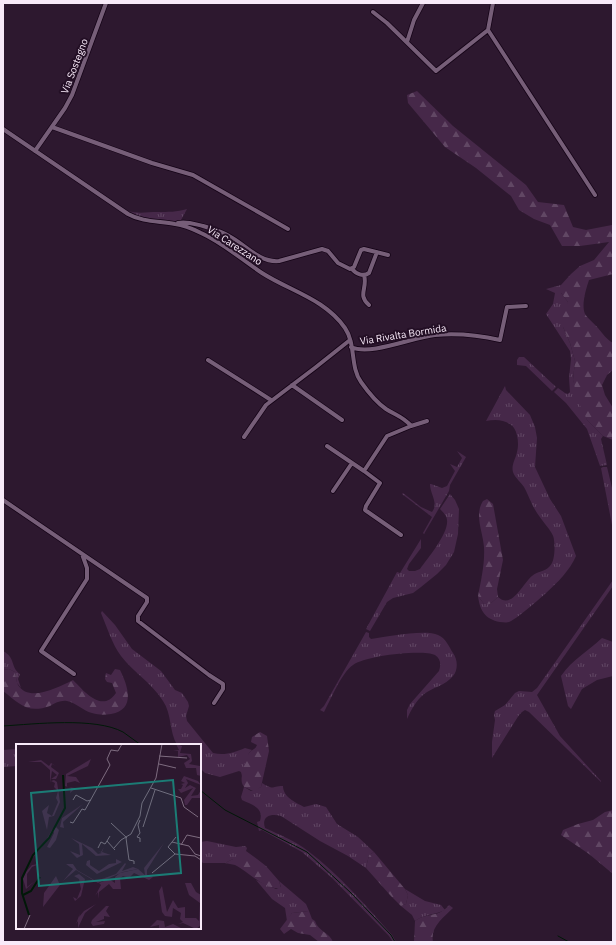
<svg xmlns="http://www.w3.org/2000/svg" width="616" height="945" font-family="'IBM Plex Sans',sans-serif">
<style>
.grass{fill:url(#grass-tufts)}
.forest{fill:url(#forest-firs)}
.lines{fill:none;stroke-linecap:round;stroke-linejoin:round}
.stream{stroke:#001808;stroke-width:1}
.street-casing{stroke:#140316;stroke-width:5.5}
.street{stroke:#765e78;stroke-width:4}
.labels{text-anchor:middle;stroke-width:4;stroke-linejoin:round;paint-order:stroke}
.street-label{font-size:10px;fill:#f8eaf9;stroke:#230f25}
.inset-river{fill:none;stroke:#001808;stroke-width:2}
.inset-road{fill:none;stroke:#7e6c80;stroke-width:1}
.view{fill:#1b7c75;fill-opacity:0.15;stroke:#1b7c75;stroke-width:2}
.inset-edge{fill:none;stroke:#f8eaf9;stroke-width:2}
</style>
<defs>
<pattern id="grass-tufts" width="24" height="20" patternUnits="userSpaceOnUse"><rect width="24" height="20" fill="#462849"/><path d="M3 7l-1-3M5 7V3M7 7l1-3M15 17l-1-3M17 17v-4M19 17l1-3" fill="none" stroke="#614764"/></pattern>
<pattern id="forest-firs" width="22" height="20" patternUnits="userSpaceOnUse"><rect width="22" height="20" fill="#462849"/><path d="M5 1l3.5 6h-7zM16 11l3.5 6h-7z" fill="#614764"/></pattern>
</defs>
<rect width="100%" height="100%" fill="#2d182f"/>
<!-- grass -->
<path class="grass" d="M187,209L181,220C165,226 142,218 127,212L128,211C139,214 147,212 158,212C168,212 177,212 187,209Z
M561,285V293L568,302L563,327L570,343L575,361L573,380L587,420L603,436L601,439L607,465L600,466L587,429L566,403L554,392L558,388L565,393L568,394L570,392L569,378L571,359L570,351L546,314L553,304L555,293L546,289Z
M519,357H524L556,387L552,391L526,366L517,365V360Z
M505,386L506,390L530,415L535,427L537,438L535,467L550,499L561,516L576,556C573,563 568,570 563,576C555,586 519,618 509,622C506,623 503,622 500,622C485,619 480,611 478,596L484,604H490L498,597C512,610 523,583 532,576C537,571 545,572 550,566C555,561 555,547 554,540C554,536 551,532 549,529C543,521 536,513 532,504C529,498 527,492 524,487C521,482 515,478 513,472C511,465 516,458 517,452C519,445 518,434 514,428C507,419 495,419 486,421Z
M457,451L466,457L450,485L449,491L424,534L423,533L432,517L402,494L403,493L421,507L432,512C439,503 430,494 430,484H431L442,488L447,486L455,471L450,464L457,467L462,458Z
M603,467H607L613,492V539L612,525L601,468Z
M450,494L455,500L459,509L458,534L454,552L446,565L437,574L421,587L413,593L393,598L387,602L370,631L366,629L397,572L400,573L421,539V548L409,564L407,569L409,571H415L420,569C428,558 449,533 447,520C447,516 443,512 440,509Z
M613,580V586L537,695L560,736L601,781V782L529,712L525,710L522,712L519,715L492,758V742L495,720L494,715L495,711L505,705L515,693L519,691L532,692L537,688Z
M102,611L115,625L132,649L161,671L175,690L182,693L188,702L189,706L186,716L187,721L213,753C225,756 235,752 245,748L252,750L249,753L242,776L241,772L239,771L220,777L205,773L200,768V745H177C169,731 172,714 163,701C152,683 133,672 121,656C112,644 107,627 101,613Z
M366,632L369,633V637L371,639C387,637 425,629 438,635C446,638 449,647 453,653C458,660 458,670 453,676C445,686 433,687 424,694C416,701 411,710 407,719V710L410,704L439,671C441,665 441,659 435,655C422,649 364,656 353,665C342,672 331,699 324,712L320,710L324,706Z
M602,638L613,642V676L597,680L582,689L571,709L568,706L561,676C573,659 587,652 602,638Z
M3,651C16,658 10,667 20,674L18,679L21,688L17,683L15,672L9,669L3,670Z
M17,749V766L3,767V750Z
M262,783C275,791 271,786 283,786C283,797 295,802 304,807L316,804L326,807L337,824L358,837L374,852L369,855L366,868L348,856L320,841L281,816C271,813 261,816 265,828C280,835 296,841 308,851C340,875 366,906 392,935L396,942H393L389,936L332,878L302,852L262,830L259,831L257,822L260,821C264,807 252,805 242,800L241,797L244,787L251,791L261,787Z
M207,841L236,847L245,846L247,848L246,851L257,859H233L225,863H203L200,860V842Z
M256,880L276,889L281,887L279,881L306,904L309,911L292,913L287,921L285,908L272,899Z
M405,889L425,901L441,905L445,910C436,915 424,914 415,921L412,915L401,906L406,904L408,895Z"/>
<!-- forest -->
<path class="forest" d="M417,91L453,126L526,185L538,202L564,205L573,227L586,230L612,225L613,223V274L589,280C586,289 581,305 585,314C588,319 594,323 598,328C603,334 606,339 613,343V370L607,375L602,385L605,395L613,408V440L603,436L587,420L578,401L573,380L575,361L570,343L563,327L562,313L568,302L561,293V285L571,274L580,266L594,260L609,242L580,246H562L550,225L534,219L519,210L511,196L476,168L445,147L408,103L407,95Z
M487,499L493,504L503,560L497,589L498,597L490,604H484L478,596C481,581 485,563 484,547C483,532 474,515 483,501Z
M9,669L15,672C16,676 16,681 18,685C29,703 59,687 73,680C83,690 102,714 116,693L112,683L107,682L105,679L106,673L111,675L115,669L120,670C128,686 136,710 111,714C104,715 99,715 92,713C83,711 77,703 67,701C61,700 55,703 50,706C27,714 20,704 3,691V670Z
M260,732L267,736L269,751L261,787C256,790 254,792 249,789C246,788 243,787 242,783C240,777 246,756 250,752C253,749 255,750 257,745L251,742L252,737Z
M613,810V874L589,854L561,835L563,830L578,824L593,820L605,812Z
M374,852L405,889L408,895L406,904L401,906L390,895L366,868L369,855Z
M233,859H257L266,866L279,881L281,888C265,891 248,871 235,865C232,864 228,864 225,863Z
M449,905L453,908C443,918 430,927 433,942H414L415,921C427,912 439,918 449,905Z
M309,911L312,919L315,921C318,931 330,933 333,942H319L310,935L298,933L291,929L284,934L280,929L292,913Z"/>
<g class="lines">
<!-- stream -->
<path class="stream" d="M3,726C35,724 95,717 123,732C129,736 135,741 141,745
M200,790L225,810L307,852L351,893L391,935L395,942
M558,936L569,942"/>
<defs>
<path id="street" d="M493,3L488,30L595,195
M373,12L387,23L436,71L488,30
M407,42L414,20L423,3
M52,127L152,163L193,175L288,229
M3,129L128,214C142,222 159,221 175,224C184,225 193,229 201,233C223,243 241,259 262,273C290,291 325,299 345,328C356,344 350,367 361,382C368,392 376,402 386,409C395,415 404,417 411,426
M35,151L65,108L72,95L106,3
M178,223C187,221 194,224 203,226C212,229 221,231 229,236C245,244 259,263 279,261L322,249L328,251L338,263L350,269L354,267L361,250L364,249L388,255
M352,269C356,274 363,277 369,273L377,252
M364,275C368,288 357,295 369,305
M351,347C371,356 413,337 435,335C458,333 478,335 500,340L507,307L526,306
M208,360L271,400
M292,385L342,420
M244,437L266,405L316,367L350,340
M327,446L364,471L387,436L411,426L427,421
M364,471L380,483L366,506L365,510L401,535
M333,491L352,463
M3,500L147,598V602L138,616V621L209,675L223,684V689L214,703
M74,674L41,651L87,579V568L82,554"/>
</defs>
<!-- street casing -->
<use href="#street" class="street-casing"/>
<!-- street -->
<use href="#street" class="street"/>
</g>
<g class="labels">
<!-- street labels -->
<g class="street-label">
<text transform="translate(74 66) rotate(-69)" y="4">Via Sostegno</text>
<text transform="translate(235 245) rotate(33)" y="4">Via Carezzano</text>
<text transform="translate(403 334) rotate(-9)" y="4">Via Rivalta Bormida</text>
</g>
</g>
<!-- overview -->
<g transform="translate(16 744)">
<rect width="185" height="185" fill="#2d182f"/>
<path d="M75,15L72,22L51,32L60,33L64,39L59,37L51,39V43L60,44L54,49L55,44L49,42L50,30ZM25,16L33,22L35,19L40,22L36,20L35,23L43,29L40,35H35L41,31L36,27L34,39V26L25,18H12ZM35,37L38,36L41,38L44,58L38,72L33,73L31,86L26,67L33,61L31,69L36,72L42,58L40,54L42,47L38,43L39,39ZM67,60L47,78L48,84L44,83L46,74ZM40,83L43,86L40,96L34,104L31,103L38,89L37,87L33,94L14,117L17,110L29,98L36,86ZM55,94L76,104L82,110L86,109L82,107L85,108L88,103L86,108L95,111L80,112L66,100L67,111L61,114L54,107L64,111L63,100ZM100,115L106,118L81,130L70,121L71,117L74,116V121L83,127L93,120L100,119ZM109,119L110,120L106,127L117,123L122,125L107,128L82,139L60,126L47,137L57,125L50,120H57L61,126L80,137L100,130ZM63,130L69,135L65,152L59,157L57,153L61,155L65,145L63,135L58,132Z" fill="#462849"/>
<path d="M160,0L166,2L164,9L175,10L176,17L173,20L184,22L185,32L181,31L180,24H170L168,19L174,15L171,11L162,13V7H157L163,6ZM168,32L182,37L185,41L170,35L172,39L169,44L174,41L180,44L175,52L182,51L185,46L184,54H176L171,61H169L168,56L177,44L165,49L162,45H165L167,41L165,40L169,39L165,37ZM148,99L131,126V131L137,133L133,136L118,129L113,134L107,132L104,134L105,145H97L93,140L83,148V155L82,148L79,152L85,141L83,139L93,135L99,139V133L104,129L122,125L129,131L128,124ZM23,120L16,123L11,130V143L19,137L10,145L7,135L10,128L16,121ZM40,132L44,141L27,163L28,149ZM169,139H175L180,148L185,151V181L180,185L167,179L162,180L167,178L164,175L165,169L157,164L156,173L149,172L146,168L143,147L146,142L151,168L157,156L162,164L169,163V174H180L183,177L184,159L173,151ZM80,160L69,169L62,184V177L60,180L64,169L63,173L68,167ZM90,162H93L90,167L94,173L88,172V175L80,178L89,177L88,180L77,182L75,179L76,176ZM141,176L148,177L149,183L157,180L167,185H143V181L134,183Z" fill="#462849"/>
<path class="inset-river" d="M7,151L15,147L24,133M13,171L6,149V134L17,111L33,94L49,64L47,31"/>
<path class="inset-road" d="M143,12L171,14M143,20L160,24M135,44L165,54L168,63L182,73M57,56L60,51L71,57L75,56M124,76L122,81L124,89L121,93L124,94V98M54,78L57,79L66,65L69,66L94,21L91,15L95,6L102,7L106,0M95,79L111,94M127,83L139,46M94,92L91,97L99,106M110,94L113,116L118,117V120M156,98L173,102L179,110L185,112M165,101L171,91L185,94M82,104L85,98L89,100L91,97M98,104L105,96L115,90L124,72L126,59L140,34L146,0M159,110L152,103L160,93M136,129L159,110L179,112L185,116M8,185L14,171"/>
<path class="view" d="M157,36L165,129L23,142L15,49Z"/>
<rect width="185" height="185" class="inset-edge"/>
</g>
<!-- border -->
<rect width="616" height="945" fill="none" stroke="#f8eaf9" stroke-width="8"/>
</svg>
